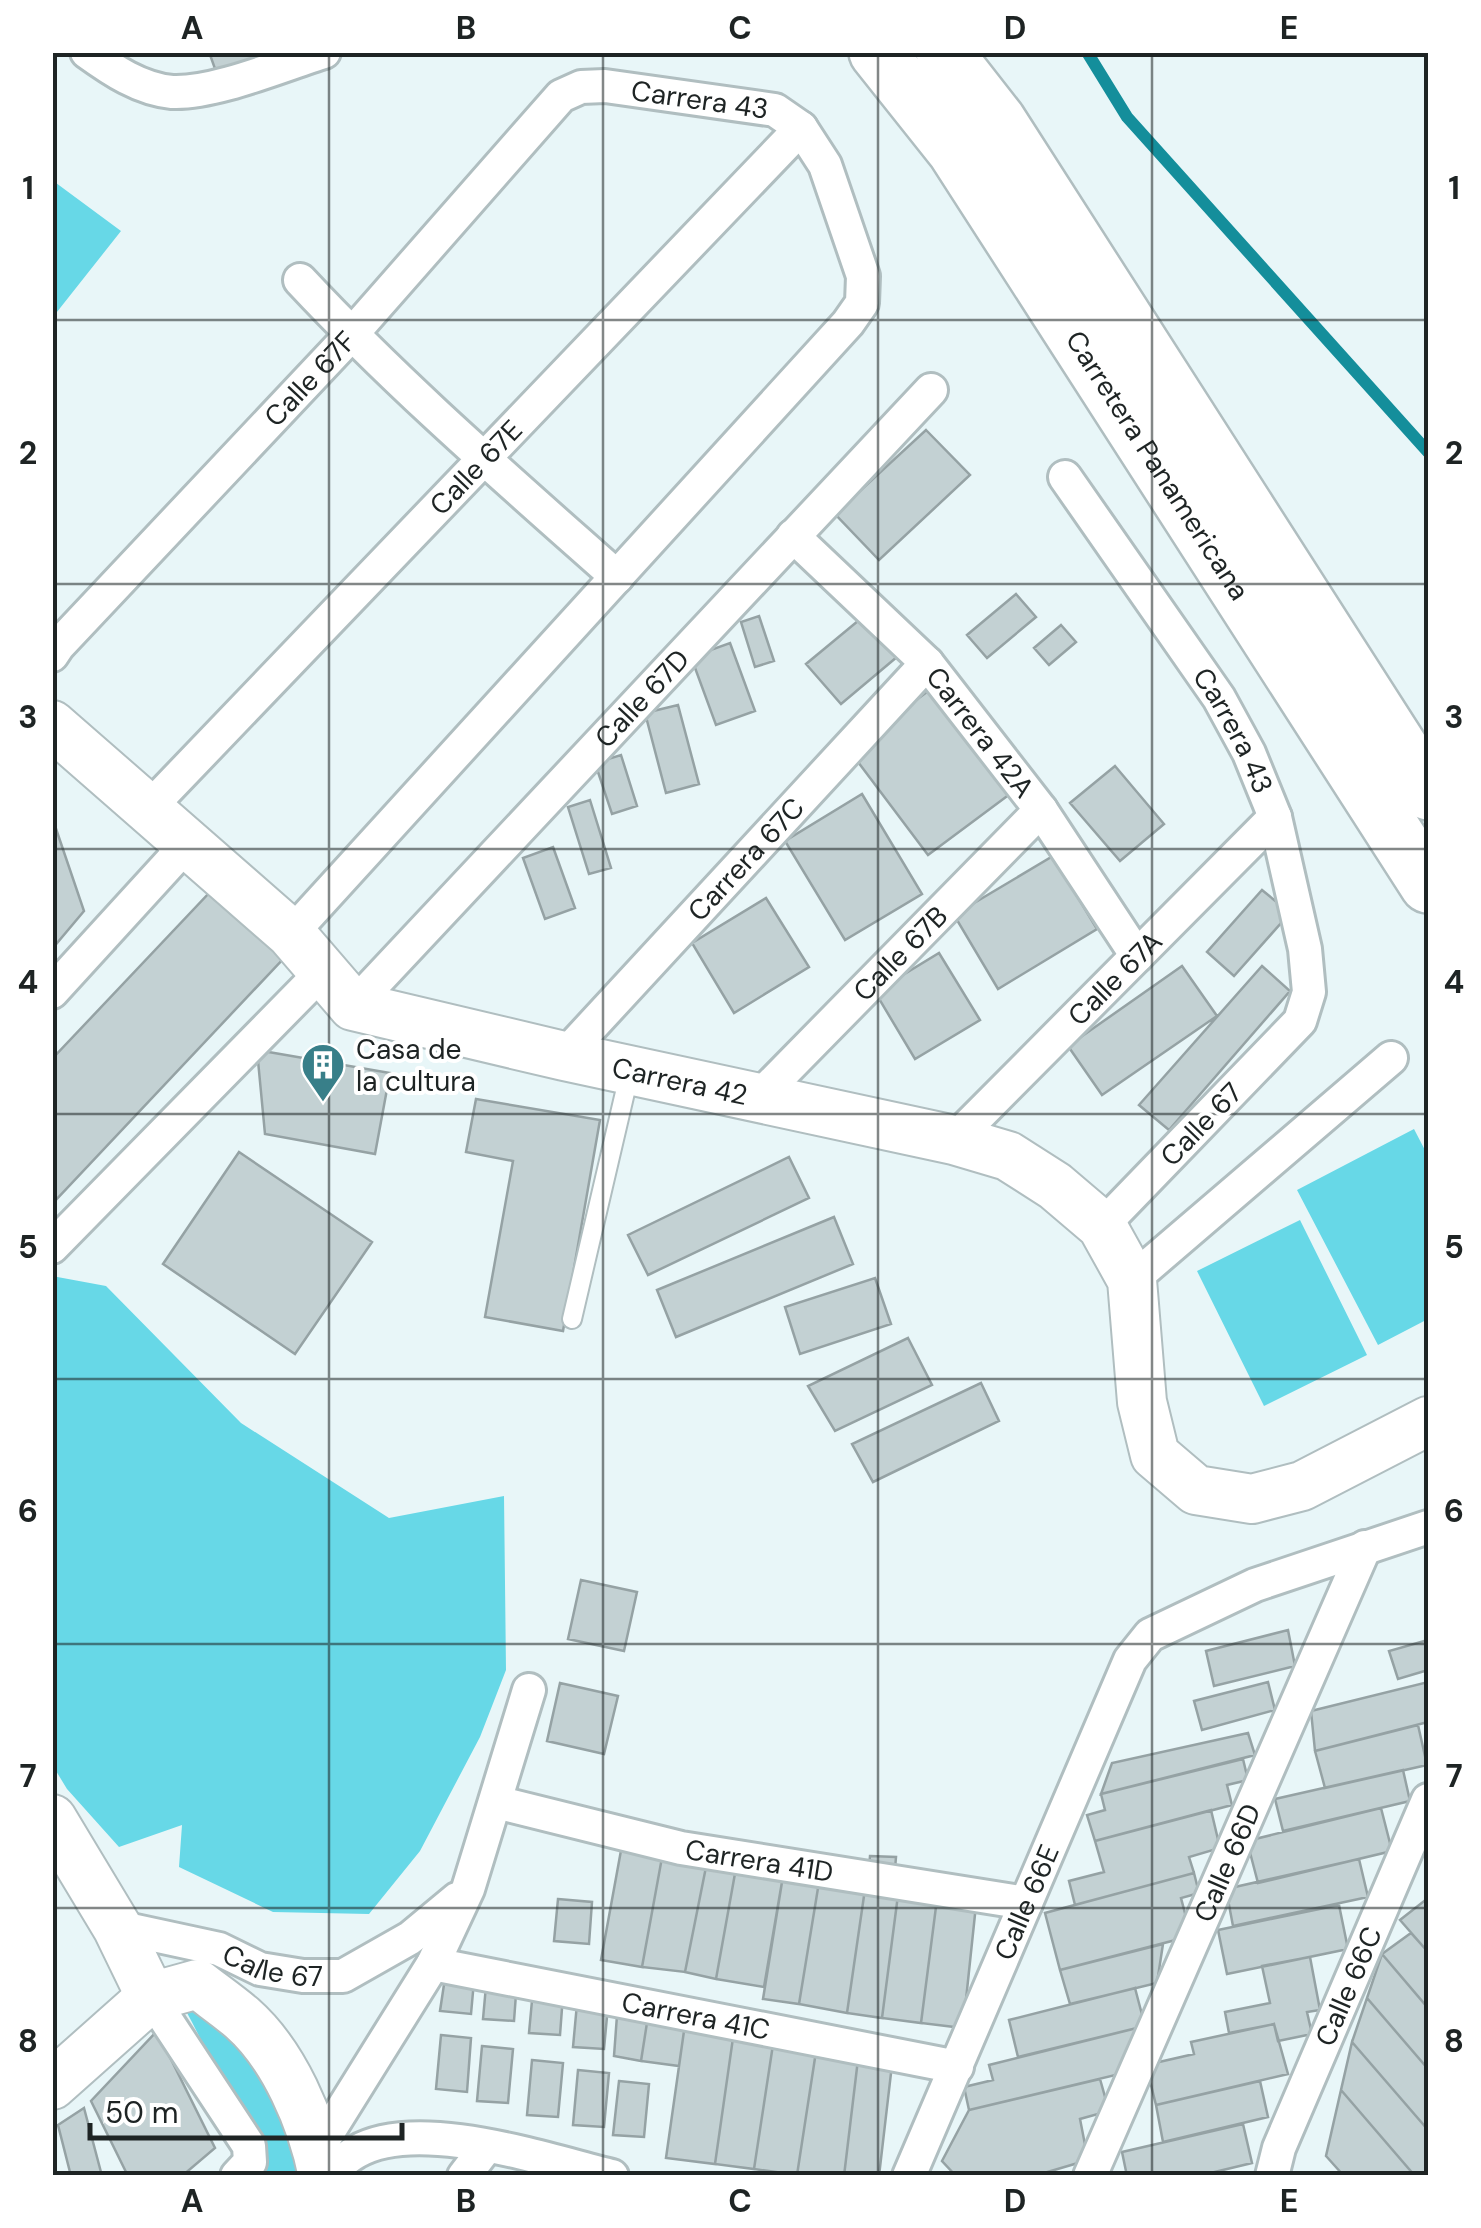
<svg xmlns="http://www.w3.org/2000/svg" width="1481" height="2228" font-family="'DM Sans',sans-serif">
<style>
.green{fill:#67d8e7}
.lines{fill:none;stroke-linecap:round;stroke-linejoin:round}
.stream{stroke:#148e9b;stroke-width:12}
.building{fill:#c3d1d3;stroke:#95a2a4;stroke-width:2.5}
.lane-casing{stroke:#b0bec0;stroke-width:22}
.street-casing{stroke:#b0bec0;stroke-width:38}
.secondary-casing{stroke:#b0bec0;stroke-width:52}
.highway-casing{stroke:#b0bec0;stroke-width:60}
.lane{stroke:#fff;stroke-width:18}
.street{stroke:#fff;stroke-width:32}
.secondary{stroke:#fff;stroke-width:48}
.highway{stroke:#fff;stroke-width:55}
.grid{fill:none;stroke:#1e2424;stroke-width:2.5;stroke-opacity:0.55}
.labels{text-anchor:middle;stroke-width:8;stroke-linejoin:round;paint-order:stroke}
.street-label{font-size:28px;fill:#1e2424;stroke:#fff}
.poi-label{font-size:28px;fill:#1e2424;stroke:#fff;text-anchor:start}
.neatline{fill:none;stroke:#1e2424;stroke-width:4}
.grid-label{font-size:32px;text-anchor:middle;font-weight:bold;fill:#1e2424}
</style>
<rect width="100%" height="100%" fill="#e8f6f8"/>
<!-- green -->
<path class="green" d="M52,180L121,231L53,317H52Z
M1414,1129L1428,1156V1319L1378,1345L1297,1190Z
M1300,1220L1367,1355L1264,1406L1197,1271Z
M52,1276L106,1286L241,1423L389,1518L504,1496L506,1670L480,1737L420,1851L369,1914L273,1912L179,1867L182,1825L119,1847L67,1789L53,1766Z
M205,2001L262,2050L299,2175H257C234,2121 215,2063 186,2011Z"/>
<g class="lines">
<!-- stream -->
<path class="stream" d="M1087,52L1127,117L1428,452"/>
</g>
<!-- building -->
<path class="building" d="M209,52H260L264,64L219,80Z
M926,430L970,475L879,560L835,514Z
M1016,594L1036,617L987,658L967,635Z
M870,611L904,651L841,704L806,664Z
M759,616L774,661L755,667L741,622Z
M1061,625L1076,642L1049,665L1034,648Z
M730,643L755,711L716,725L691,657Z
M935,686L1014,791L928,855L849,750Z
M678,705L699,784L666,793L645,713Z
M621,755L637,806L612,814L595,763Z
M1115,766L1164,824L1120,861L1070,803Z
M862,794L922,894L845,940L785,841Z
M590,800L611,868L589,874L568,807Z
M52,817L84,911L52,949Z
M553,847L575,908L545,919L523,858Z
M1053,856L1097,929L998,989L954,915Z
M1262,890L1290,913L1234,976L1207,952Z
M211,891L284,958L52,1204V1059Z
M766,898L809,967L734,1013L692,943Z
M939,953L980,1020L915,1059L875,992Z
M1182,966L1217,1016L1102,1095L1068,1046Z
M1262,966L1290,991L1169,1130L1139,1105Z
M257,1050L390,1073L375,1154L265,1134Z
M476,1099L600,1120L563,1331L485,1317L513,1161L466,1152Z
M239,1152L372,1242L295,1354L163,1264Z
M789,1157L809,1198L648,1275L628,1235Z
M834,1217L853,1264L676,1337L657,1290Z
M875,1278L891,1324L800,1354L785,1307Z
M908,1338L932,1385L835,1431L808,1386Z
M981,1383L999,1421L873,1482L852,1444Z
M581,1580L637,1592L624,1651L568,1639Z
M1288,1630L1295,1666L1214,1686L1206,1651Z
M1428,1640V1670L1398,1679L1389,1651Z
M1268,1682L1275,1710L1202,1730L1194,1701Z
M1428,1682V1722L1315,1751L1311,1711Z
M560,1683L618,1696L604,1754L547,1741Z
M1418,1725L1427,1765L1325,1788L1315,1751Z
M1248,1733L1255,1755L1101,1794L1112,1763Z
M1243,1759L1248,1780L1227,1785L1232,1805L1095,1841L1087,1815L1105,1810L1101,1794Z
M1403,1770L1410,1801L1283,1831L1275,1799Z
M1381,1808L1392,1851L1258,1883L1247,1841Z
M1211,1810L1220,1848L1189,1857L1194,1873L1075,1905L1069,1881L1104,1872L1095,1841Z
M622,1845L663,1852L642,1967L601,1960Z
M663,1852L707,1862L685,1972L642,1967Z
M870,1856L896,1857L894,1881L868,1879Z
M1359,1859L1368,1897L1233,1926L1226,1889Z
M707,1862L736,1868L716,1979L685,1972Z
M736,1868L783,1876L764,1987L716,1979Z
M1194,1873L1199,1893L1181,1898L1191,1936L1060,1970L1045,1913Z
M783,1876L819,1882L799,2004L763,1999Z
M819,1882L865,1889L847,2013L799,2004Z
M865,1889L898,1895L882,2018L847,2013Z
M898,1895L937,1899L921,2023L882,2018Z
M1428,1898V1952L1400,1920Z
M558,1899L592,1902L589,1944L554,1941Z
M937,1899L976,1905L963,2028L921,2023Z
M1339,1905L1348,1949L1227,1974L1218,1930Z
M1411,1933L1428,1952V2008L1382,1954Z
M1163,1944L1157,1983L1070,2004L1060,1970Z
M1382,1954L1428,2008V2069L1367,1998Z
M1310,1957L1320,2010L1307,2012L1312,2034L1278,2041L1274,2024L1229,2033L1225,2012L1270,2003L1262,1966Z
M448,1958L476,1959L471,2014L440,2011Z
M488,1964L518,1967L514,2021L483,2019Z
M534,1979L564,1982L560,2035L529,2033Z
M1135,1988L1145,2026L1018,2057L1009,2020Z
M578,1993L609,1995L604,2049L573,2047Z
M1367,1998L1428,2069V2130L1352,2042Z
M618,2002L649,2010L641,2061L614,2056Z
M649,2010L685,2024L679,2066L641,2061Z
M685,2024L734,2031L715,2164L666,2158Z
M1274,2024L1288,2074L1156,2105L1146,2065L1194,2054L1191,2042Z
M1145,2026L1124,2073L969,2110L964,2087L993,2080L989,2065Z
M157,2031L215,2148L182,2176H128L91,2101Z
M734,2031L774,2038L754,2169L715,2164Z
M441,2035L471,2038L467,2092L436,2089Z
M774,2038L817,2045L797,2175L754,2169Z
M1352,2042L1428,2130V2176H1415L1341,2090Z
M817,2045L859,2051L844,2176L797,2175Z
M482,2046L513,2049L508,2103L477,2101Z
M859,2051L893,2056L879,2176H844Z
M532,2060L563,2063L558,2117L527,2115Z
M578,2070L609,2073L604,2127L573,2125Z
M1100,2079L1109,2111L1080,2119L1088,2160L1034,2176H956L942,2161L969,2110Z
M619,2081L649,2084L644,2137L613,2135Z
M1260,2081L1268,2117L1163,2142L1156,2105Z
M1341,2090L1415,2176H1344L1326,2156Z
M84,2108L102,2176H71L58,2125Z
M1243,2124L1252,2163L1198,2176H1127L1122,2152Z"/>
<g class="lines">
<defs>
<path id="lane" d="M572,1319L630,1071"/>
<g id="street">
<path d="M87,52C112,70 140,89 172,92C214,94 282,65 324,52"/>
<path d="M300,280C399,386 509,481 617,577"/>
<path id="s1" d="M1065,477L1219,698L1249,753L1275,817L1305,949L1309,992L1300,1021L1102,1226"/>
<path id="s2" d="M793,536L927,663L1041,810L1137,956"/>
<path id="s3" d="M52,655L58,646L351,335L561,96L581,87L605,86L775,110L801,128L825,165L863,276L862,303L848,323L291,934"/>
<path id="s4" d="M149,808L801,128"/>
<path d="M52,992L189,842"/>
<path id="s5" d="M353,1006L931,390"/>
<path id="s6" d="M564,1056L927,663"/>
<path id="s7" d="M760,1096L1041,810"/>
<path id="s8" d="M954,1140L1275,817"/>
<path d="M52,1247L324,970"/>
<path d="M1132,1280L1391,1058"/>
<path id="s9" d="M496,1802L681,1848L1026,1903"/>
<path id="s10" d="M117,1927L219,1949L260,1969L303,1976H343L410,1938L457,1899"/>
<path id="s11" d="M433,1964L957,2067"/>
<path d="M151,1997L249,2146L250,2162L237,2176"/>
<path d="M317,2150L433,1964L468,1889L529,1690"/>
<path d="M325,2176C335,2168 345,2158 356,2152C417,2116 546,2160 612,2176"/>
<path d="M464,2176L487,2146"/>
<path id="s12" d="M909,2176L1130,1660L1150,1635L1255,1585L1428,1527"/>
<path id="s13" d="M1090,2176L1365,1547"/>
<path id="s14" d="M1272,2176L1279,2148L1428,1800"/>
</g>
<g id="secondary">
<path id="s15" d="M52,725L291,934L353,1006L564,1056L954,1140L1008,1156L1055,1186L1102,1226L1132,1280L1142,1402L1155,1455L1196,1490L1252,1499L1302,1486L1428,1421"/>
<path d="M52,1819L117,1927L151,1997"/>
<path d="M52,2085L151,1997L198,1984C212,1995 228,2006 242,2018C284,2055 312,2121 323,2176"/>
</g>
<g id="highway">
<path id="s16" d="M877,52L955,150L1428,885"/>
<path d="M944,52L998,121L1428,792"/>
</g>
</defs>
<!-- lane casing -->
<use href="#lane" class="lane-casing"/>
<!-- street casing -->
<use href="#street" class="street-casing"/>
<!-- secondary casing -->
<use href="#secondary" class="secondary-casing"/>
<!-- highway casing -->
<use href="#highway" class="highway-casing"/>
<!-- lane -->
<use href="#lane" class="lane"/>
<!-- street -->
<use href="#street" class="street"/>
<!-- secondary -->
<use href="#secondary" class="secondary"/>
<!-- highway -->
<use href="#highway" class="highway"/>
</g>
<!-- grid -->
<path class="grid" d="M329,52V2176M603,52V2176M878,52V2176M1152,52V2176M52,320H1428M52,584H1428M52,849H1428M52,1114H1428M52,1379H1428M52,1644H1428M52,1908H1428"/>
<!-- icons -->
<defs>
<symbol id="building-pin" viewBox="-11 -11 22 30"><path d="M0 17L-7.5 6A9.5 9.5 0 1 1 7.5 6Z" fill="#387f89" stroke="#fff"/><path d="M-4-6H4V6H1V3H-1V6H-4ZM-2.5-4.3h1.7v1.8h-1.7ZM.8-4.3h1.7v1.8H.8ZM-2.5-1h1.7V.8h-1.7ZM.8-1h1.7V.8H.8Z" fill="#fff"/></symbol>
</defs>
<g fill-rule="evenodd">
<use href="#building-pin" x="298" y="1040" width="50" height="68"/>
</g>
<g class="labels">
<!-- street labels -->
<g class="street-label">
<text dy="10" stroke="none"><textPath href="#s3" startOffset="898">Carrera 43</textPath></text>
<text dy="10" stroke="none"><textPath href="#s3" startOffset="378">Calle 67F</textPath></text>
<text dy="10" stroke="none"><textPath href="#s16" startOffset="500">Carretera Panamericana</textPath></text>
<text dy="10" stroke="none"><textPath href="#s4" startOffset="472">Calle 67E</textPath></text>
<text dy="10" stroke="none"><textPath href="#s5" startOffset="422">Calle 67D</textPath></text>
<text dy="10" stroke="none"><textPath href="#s1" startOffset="305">Carrera 43</textPath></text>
<text dy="10" stroke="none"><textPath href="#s2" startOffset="272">Carrera 42A</textPath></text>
<text dy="10" stroke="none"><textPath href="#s6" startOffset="268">Carrera 67C</textPath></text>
<text dy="10" stroke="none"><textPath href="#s7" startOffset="200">Calle 67B</textPath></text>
<text dy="10" stroke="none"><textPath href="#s8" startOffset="228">Calle 67A</textPath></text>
<text dy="10" stroke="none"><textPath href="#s15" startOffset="748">Carrera 42</textPath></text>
<text transform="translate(1201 1124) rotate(-46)" y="10">Calle 67</text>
<text dy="10" stroke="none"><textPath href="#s9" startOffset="270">Carrera 41D</textPath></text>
<text dy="10" stroke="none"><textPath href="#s13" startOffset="342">Calle 66D</textPath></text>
<text dy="10" stroke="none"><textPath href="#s12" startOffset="298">Calle 66E</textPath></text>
<text dy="10" stroke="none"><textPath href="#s10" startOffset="162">Calle 67</textPath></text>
<text dy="10" stroke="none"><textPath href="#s14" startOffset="205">Calle 66C</textPath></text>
<text dy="10" stroke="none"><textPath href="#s11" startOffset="268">Carrera 41C</textPath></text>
</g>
<!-- poi labels -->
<g class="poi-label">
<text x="356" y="1059">Casa de<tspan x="356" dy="32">la cultura</tspan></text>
</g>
</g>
<!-- border -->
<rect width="1481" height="2228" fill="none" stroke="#ffffff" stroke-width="110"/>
<!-- scale -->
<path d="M90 2123v15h312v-15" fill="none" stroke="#1e2424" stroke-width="5"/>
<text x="105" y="2123" font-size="30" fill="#1e2424" stroke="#ffffff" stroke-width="8" paint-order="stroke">50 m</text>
<rect x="55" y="55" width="1371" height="2118" class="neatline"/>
<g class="grid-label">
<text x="192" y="39">A</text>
<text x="466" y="39">B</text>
<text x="740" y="39">C</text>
<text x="1015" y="39">D</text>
<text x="1289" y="39">E</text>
<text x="28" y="199">1</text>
<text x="1454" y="199">1</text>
<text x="28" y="464">2</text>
<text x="1454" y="464">2</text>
<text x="28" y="728">3</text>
<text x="1454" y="728">3</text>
<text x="28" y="993">4</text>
<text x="1454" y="993">4</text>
<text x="28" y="1258">5</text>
<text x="1454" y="1258">5</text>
<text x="28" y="1522">6</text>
<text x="1454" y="1522">6</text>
<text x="28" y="1787">7</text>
<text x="1454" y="1787">7</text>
<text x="28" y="2052">8</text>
<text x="1454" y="2052">8</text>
<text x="192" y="2212">A</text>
<text x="466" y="2212">B</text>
<text x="740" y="2212">C</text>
<text x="1015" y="2212">D</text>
<text x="1289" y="2212">E</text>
</g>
</svg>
